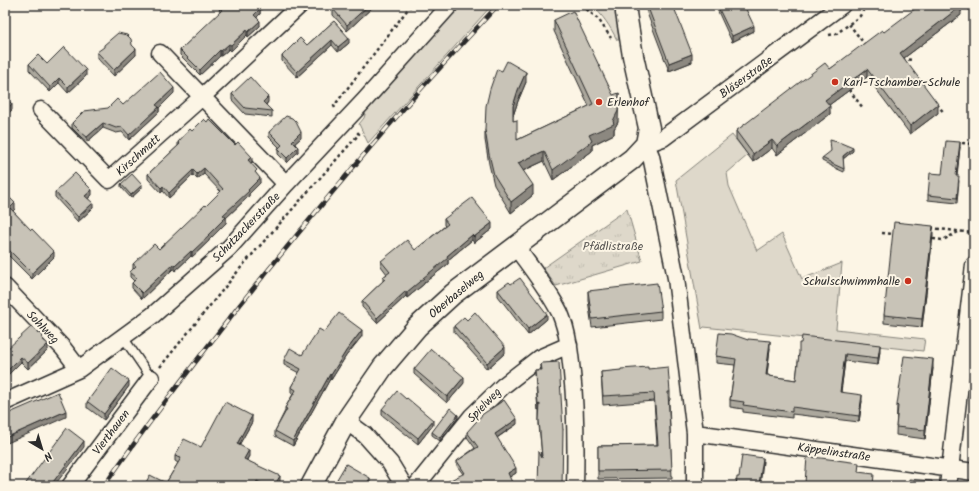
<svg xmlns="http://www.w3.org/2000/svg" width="979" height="491" font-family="Kalam,sans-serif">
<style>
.green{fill:#ded8ca;stroke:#84827a}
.park{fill:url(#park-tufts);stroke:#84827a}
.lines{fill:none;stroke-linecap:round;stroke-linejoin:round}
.service-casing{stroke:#2b2b2b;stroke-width:11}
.minor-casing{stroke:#2b2b2b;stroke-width:19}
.tertiary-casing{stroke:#2b2b2b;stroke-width:23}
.path{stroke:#2b2b2b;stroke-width:2.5;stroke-dasharray:3 3;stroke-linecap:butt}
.service{stroke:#fcf5e5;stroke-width:8}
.minor{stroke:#fcf5e5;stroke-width:16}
.tertiary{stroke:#fcf5e5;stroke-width:20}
.rail-casing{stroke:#2b2b2b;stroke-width:4.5}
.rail{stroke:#fcf5e5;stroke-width:3;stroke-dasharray:9;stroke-linecap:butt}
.wall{fill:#aca89d;stroke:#2b2b2b}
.shaded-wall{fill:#8c8880;stroke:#2b2b2b}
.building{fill:#c8c3b7;stroke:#2b2b2b}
.poi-dot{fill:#c8321e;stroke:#fcf5e5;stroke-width:1.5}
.labels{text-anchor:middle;stroke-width:4;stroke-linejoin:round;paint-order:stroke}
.street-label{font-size:12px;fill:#2b2b2b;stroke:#fcf5e5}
.poi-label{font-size:12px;fill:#2b2b2b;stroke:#fcf5e5;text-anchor:start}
.park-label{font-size:12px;fill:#585653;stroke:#fcf5e5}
</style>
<defs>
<pattern id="park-tufts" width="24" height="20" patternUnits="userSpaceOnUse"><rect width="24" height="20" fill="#ded8ca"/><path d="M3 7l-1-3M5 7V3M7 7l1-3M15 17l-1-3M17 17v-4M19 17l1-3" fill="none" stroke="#bfbaae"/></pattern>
</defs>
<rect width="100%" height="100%" fill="#fcf5e5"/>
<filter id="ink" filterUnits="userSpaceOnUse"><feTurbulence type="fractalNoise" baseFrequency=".025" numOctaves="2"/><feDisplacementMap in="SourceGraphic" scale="8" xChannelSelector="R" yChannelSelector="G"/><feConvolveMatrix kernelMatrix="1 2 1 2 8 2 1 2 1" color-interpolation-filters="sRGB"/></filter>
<g filter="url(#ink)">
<!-- green -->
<path class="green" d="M461,5H492L368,143L359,124L364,118L366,111Z
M592,5H615L619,40H617C610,26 603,16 592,5Z
M732,135L748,155L727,173L729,186L757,251L782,234L802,279L842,263L836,329L925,339L923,351L704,327L702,329L676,180Z"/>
<!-- park -->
<path class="park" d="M627,209L642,261L556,286L543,268Z"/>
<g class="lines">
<defs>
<path id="service" d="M123,337L151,378"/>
<path id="minor" d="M160,53L286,184
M41,110L109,180L203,96L300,5
M516,247C531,268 548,289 560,313C568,332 570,353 572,373C576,410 576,448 575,486
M5,287L63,348L79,369
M5,402L79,369L153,315L229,248L286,184L363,102L450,5
M346,421L365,435L390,463L404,486
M695,433L974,472
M70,486L151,378
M416,486L472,416L503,386L539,358L569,345
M695,486V433L676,278L651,156L646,144L663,138L842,5
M948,486L974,265"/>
<path id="tertiary" d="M311,486L346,421L383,367L417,327L453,294L632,159L646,144L649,128L633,56L626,13L627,5"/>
</defs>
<!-- service casing -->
<use href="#service" class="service-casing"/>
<!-- minor casing -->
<use href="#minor" class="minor-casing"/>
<!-- tertiary casing -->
<use href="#tertiary" class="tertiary-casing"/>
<!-- path -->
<path class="path" d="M582,5L599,20L611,38
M959,12L968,5H973
M849,24L866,46
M829,35L836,34L860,16L866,5
M902,59L913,60
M923,86L922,84L928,80
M849,90L863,108
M937,104L944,113
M335,108L334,106L411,5
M962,143L974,144
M931,228L974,233
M882,233L894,234
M933,239L943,240L958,232
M160,367L243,265L359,134L356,131"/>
<!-- service -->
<use href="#service" class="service"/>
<!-- minor -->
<use href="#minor" class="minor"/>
<!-- tertiary -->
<use href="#tertiary" class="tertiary"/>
<defs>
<path id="rail" d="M104,486C147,424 193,365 239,306C298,233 358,160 420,90C446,61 472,33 498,5"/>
</defs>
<!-- rail casing -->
<use href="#rail" class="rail-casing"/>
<!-- rail -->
<use href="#rail" class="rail"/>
</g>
<!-- wall -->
<path class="wall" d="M221,5H266L260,11V14L257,17L260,26L248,37L247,35L231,51L229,49L221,56H220L200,75L180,55V50L220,13L219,7Z
M338,5H375L347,31L333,15V9Z
M647,5L692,62L669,71L647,13Z
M715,5H744L754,31L732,42Z
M961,15L904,58L938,113L910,134L867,77L829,105L830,114L777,155L772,148L753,162L736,139V131L830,69L884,32Z
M554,20L618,122L614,129V134L592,145V151L553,180L544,161L523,171L533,195L511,213L494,185L489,164L485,140V130L526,82L518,101L513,116V121L517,140L589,106L554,31Z
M334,21L349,43L338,52L332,45L297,77L282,61V56L307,45Z
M132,45L136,55L114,76L97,58V52Z
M29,64H47L86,76L68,93L59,83L50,92L29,70Z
M174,93L159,108V112L129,140L122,132L116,133L103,128L87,142L82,138L72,128V123L123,105Z
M232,94L268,102L266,105L272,111V117L245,114L232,100Z
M192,131L252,162L250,163L257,175L260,183L249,194V196L226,218V223L209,240V241L192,257L191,256L175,271L173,269L142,299L132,288V283L134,281L130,277V272L133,269V264L159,249L206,206L221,192L204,174L197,179L193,175L169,198L163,191L161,193L148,179V174L178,146V142Z
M269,132L301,138L295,143L298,152L287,163L278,154V149L279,147L269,137Z
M960,147L957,176L959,181L957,203L928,200V195Z
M853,151L843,159L844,172L833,167H832V166L822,161V158Z
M121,184L142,188L131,198L121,187Z
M55,192L92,195L88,198L93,208L78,222L55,197Z
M5,193L15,209L13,211L54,257L32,279L9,256L8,257L5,254Z
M444,219L492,229L474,243L472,240L448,260V264L424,283V284L407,298L406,296L377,323L362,307V301L383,281V277L387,274L381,266V261L415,250L445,226L444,225Z
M933,235L922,327L884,323V315Z
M511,284L547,319L528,335L498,296V290Z
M588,291L661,311V319L592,327L588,300Z
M454,326L505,353L487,369L454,332Z
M324,332L362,336L346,356L331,380L330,379L293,446L275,436V431L285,411V408L293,394L291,393V387L299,373L284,365V360L302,355Z
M43,339L48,350L28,369L21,362L7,376L5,374V351Z
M770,348L767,375L769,376L796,380L799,354L880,351L878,365L845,361L841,392L862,401L859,422L792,414V418L743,412V409L730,407V400L735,365L716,363V356Z
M540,364L563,430L542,456L539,425V409L538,410L535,375V370H540Z
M933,368L925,439L896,435L897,405Z
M414,369L464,383L447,403L414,374Z
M648,369L670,392V400L669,401L672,478L598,479V446L657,445L654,401L603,405L601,372Z
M129,386L104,420L88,408H87V402Z
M382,409L433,425L418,444L382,415Z
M458,418L440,441L432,435V432Z
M252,422L239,445L249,456L247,460L280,482L277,486H144L166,483L178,463L175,461V456L201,447Z
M517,424L497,438L516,473L509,477L513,486L463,474L457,466V461L475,448L467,437V432Z"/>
<!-- shaded-wall -->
<path class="shaded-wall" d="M261,5H266L260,11V14L254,20V15L258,7Z
M369,5H375L347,31V25Z
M961,6V15L900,61V53Z
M260,21V26L248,37V32Z
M754,26V31L732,42V36Z
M247,30V35L231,51V45Z
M349,38V43L338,52V47Z
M332,40V45L297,77V72Z
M229,44V49L221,56V51Z
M136,49V55L114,76V70Z
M220,50V56L200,75V70Z
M692,54V62L669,71V63Z
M867,69V77L825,108V100Z
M86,70V76L68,93V87Z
M526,72V82L518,101L513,116V106L518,90Z
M59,78V83L50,92V87Z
M174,88V93L159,108V112L129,140V135L156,105Z
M619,93L618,122L614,129V134L592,145V151L553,180V170L589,135L613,121Z
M268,97V102L263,108V102Z
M12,104V110L6,115V119L5,120V110Z
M938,104V113L910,134V126Z
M830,106V114L777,155V146Z
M103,123V128L87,142V137Z
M301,132V138L292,146V141Z
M772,140V148L753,162V154Z
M960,142V147L956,181V176Z
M298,147V152L287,163V158Z
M853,148V151L843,159V156Z
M544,151V161L518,173V163Z
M252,157V162L248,166V160Z
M204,168V174L197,179V174Z
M193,170V175L169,198V193Z
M260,178V183L249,194V196L226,218V223L209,240V241L192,257V252L208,235L223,215Z
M142,185V188L131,198V195Z
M533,185V195L511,213V202Z
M163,186V191L161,193V188Z
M92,190V195L85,201V196Z
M15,203V209L10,214V208Z
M93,203V208L78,222V217Z
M492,223V229L474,243V237Z
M933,226V235L922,327V319Z
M472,235V240L448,260V264L424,283V284L407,298V292L447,256Z
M191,251V256L175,271V266Z
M54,252V257L32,279V273Z
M173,264V269L142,299V293Z
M406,291V296L377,323V318Z
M547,314V319L528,335V329Z
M9,315V318L5,321V318Z
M362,330V336L346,356L331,380V375L346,351Z
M770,341V348L766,382V375Z
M48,344V350L28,369V363Z
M880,345V351L878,365V358Z
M505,347V353L487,369V363Z
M845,354V361L840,398V392Z
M21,357V362L7,376V371Z
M933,359V368L925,439V430Z
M330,374V379L293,446V441Z
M464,377V383L447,403V397Z
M129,381V386L104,420V414Z
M862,395V401L859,422V416Z
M540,404V409L538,410V405Z
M66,411V417L5,444V438Z
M458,415V418L440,441V438Z
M252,416V422L237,449V444Z
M517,419V424L495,439V434Z
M433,420V425L418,444V438Z
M84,441V447L54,486H50Z
M249,450V456L244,464V459Z
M763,458V462L760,486L759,484Z
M516,468V473L508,478V473Z
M280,476V482L277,486H274Z
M370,478V484L369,486H366Z
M257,481V486H255Z"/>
<!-- building -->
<path class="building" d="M221,5H261L258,7L260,9L254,15L260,21L248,32L247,30L231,45L229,44L221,51L220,50L200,70L180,50L222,10L219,7Z
M338,5H369L347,25L333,9Z
M647,5H673L692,54L669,63Z
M717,5H744L754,26L732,36Z
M920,5H960L961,6L900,53L938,104L910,126L867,69L825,100L830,106L777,146L772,140L753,154L736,131L825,63L830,69L882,30L884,32Z
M573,11L613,95L619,93L618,111L613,121L614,124L589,135L592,141L553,170L544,151L518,163L533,185L511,202L494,175L489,154L485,130L486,106L490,89L497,69L502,71L507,61L526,72L518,90L513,106V121L517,120V140L593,104L554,20Z
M334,21L349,38L338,47L332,40L297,72L282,56L300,38L307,45Z
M118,33L127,35L131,39L132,45L136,49L114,70L97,52L104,47V45Z
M64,47L86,70L68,87L59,78L50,87L29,64L38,55L47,64Z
M160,72L174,88L156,105L159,107L129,135L122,127L116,128L103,123L87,137L82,133L72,123L84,111L108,108L117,99L123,105Z
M250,77L268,97L263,102L272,111L245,108L232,94Z
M5,97L12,104L5,110Z
M286,116L292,118L296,122L301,132L292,141L298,147L287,158L278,149L282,145L269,132Z
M204,119L207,122L209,119L235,145L238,142L252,157L248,160L257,170L255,172L260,178L248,190L249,191L223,215L226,217L208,235L209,236L192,252L191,251L175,266L173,264L142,293L132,283L137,278L130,272L136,266L133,264L154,244L159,249L205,205L206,206L223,189L204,168L197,174L193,170L169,193L163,186L161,188L148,174L180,144L178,142L190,129L192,131Z
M830,140L841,143L853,148L843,156L844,169L833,164H832V163L822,158L831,151Z
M946,141L960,142L956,176H959L957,198L928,195L930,173L942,174Z
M75,173L92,190L85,196L93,203L78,217L55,192Z
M132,174L142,185L131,195L121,184Z
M5,193L15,203L10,208L31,230L32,229L54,252L32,273L9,250L8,251L5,248Z
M472,198L492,223L474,237L472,235L447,256L448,258L423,278H424L407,292L406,291L377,318L362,301L385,279L383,277L390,272L381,261L407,240L415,250L448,224L444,219Z
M894,222L933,226L922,319L884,315Z
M520,278L547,314L528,329L498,290L509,282L511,284Z
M657,283L661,311L592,319L588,291Z
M5,311L9,315L5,318Z
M475,312L505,347L487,363L454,326L464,317L467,320Z
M339,313L362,330L346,351L331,375L330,374L293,441L275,431L287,409L285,408L296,390L291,387L301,369L284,360L290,348L302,355L319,329L324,332Z
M32,326L38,333H40L43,335L42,339L48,344L28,363L21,357L7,371L5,369V351Z
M719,333L731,334L748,340V339L770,341L766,375H769V376L796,380L799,354V343H801L802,336L880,345L878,358L845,354L840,392L862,395L859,416L792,407V412L743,405L744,402L730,400L736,359L716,356Z
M431,349L464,377L447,397L414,369Z
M904,356L933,359L925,430L896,427L898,406L897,405Z
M559,362L563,430L562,486H538L539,451L542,457L539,420L540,404L538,405L535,370H541L540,364L541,363Z
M648,367V369L668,367L670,392H668L672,470L598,471V446L658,445L654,393L603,396L601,372L621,370V369Z
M112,368L129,381L104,414L88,402H87Z
M397,391L406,399L407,398L433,420L418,438L382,409Z
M58,392L66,411L5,438V415Z
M504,400L517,419L495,434L516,468L508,473L513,485L510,486H438L465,473L457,461L478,447L467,432L483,414Z
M225,402L252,416L237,444L249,450L244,459L280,476L274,486H267L257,481L255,486H144L150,475L166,483L181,458L175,456L184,439L201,447Z
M450,408L458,415L440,438L432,432Z
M67,428L84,441L50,486H24Z
M742,455L763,458L759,484L780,486H736L737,477H739Z
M807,457L821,458L859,463L858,472L874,474L873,486H794V482L805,483Z
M346,464L370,478L366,486H333Z
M909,479L932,481V486H909Z"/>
</g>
<!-- markers -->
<g class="poi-dot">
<circle cx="835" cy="82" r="4"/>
<circle cx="599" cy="102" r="4"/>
<circle cx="908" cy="281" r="4"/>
</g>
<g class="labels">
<!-- street labels -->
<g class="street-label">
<text transform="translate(746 77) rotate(-36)" y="4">Bläserstraße</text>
<text transform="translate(138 155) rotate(-42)" y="4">Kirschmatt</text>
<text transform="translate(246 227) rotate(-46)" y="4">Schutzackerstraße</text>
<text transform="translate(456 294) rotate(-40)" y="4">Oberbaselweg</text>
<text transform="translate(43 327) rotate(46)" y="4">Sohlweg</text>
<text transform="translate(484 405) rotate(-46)" y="4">Spielweg</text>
<text transform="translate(111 432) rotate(-53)" y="4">Vierthauen</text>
<text transform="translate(834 452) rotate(8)" y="4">Käppelinstraße</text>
</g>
<!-- poi labels -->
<g class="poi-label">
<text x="843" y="86">Karl-Tschamber-Schule</text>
<text x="607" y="106">Erlenhof</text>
<text x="900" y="285" text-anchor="end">Schulschwimmhalle</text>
</g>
<!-- park labels -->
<g class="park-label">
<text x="613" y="250">Pfädlistraße</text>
</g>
</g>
<!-- margin -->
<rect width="979" height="491" fill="none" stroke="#fcf5e5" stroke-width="20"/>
<rect x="10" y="10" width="959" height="471" fill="none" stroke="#2b2b2b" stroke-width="1.5" filter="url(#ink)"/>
<!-- north arrow -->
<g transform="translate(42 449) rotate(142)" stroke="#fcf5e5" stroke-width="3" paint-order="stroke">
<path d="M0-3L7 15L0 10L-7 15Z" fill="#2b2b2b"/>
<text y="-6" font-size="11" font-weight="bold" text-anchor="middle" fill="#2b2b2b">N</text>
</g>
</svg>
